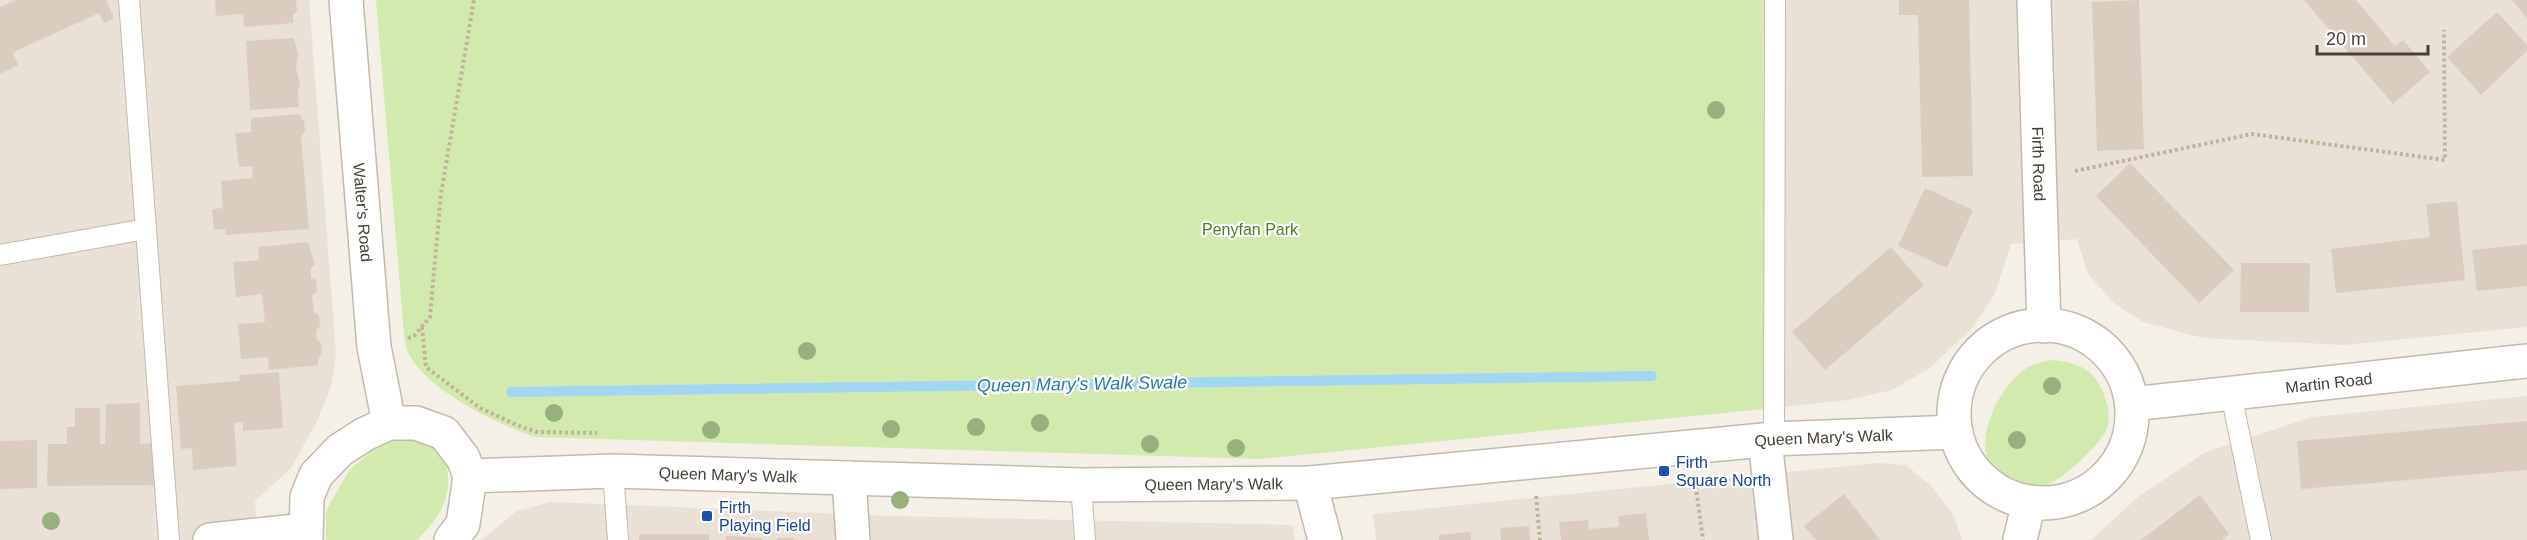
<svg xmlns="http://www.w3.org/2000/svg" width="2527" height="540" font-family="Arial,sans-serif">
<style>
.residential{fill:#e9e1d5}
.green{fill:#d3eaae}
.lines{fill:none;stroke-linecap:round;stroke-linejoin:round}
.stream{stroke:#a1d7f4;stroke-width:10}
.building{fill:#dacdbf}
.service-casing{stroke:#c3baac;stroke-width:22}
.minor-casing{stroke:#c3baac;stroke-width:36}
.path{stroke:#c3b29a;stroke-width:4;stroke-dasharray:3 3;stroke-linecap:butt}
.service{stroke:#fff;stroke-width:20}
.minor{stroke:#fff;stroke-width:33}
.tree{fill:#98b07d}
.transit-dot{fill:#1a4fb4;stroke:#fff;stroke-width:2}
.labels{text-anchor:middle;stroke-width:4.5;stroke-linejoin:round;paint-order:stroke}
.street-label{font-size:16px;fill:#484036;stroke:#fff}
.park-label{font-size:16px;fill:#4c7d26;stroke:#fff}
.transit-label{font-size:16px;fill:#164399;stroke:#fff;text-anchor:start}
.water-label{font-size:18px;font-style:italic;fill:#277aa8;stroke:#fff}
</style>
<rect width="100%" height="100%" fill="#f4efe7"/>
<!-- residential -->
<path class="residential" d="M0,0H309L336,354L331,386L317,421L291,468L255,501L258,540H0Z
M1763,0H2527V327L2344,345L2203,338L2143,322L2114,303L2088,274L2077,239L2011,244L1995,294L1972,328L1930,368L1892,390L1848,400L1765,409Z
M2527,396V540H2091L2139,496L2206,452L2312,417Z
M1878,463L1906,465L1931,486L1953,514L1962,540H1376L1373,514Z
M551,502L893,516L1292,525L1295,540H481L517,511Z"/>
<!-- green -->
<path class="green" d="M376,0H1763L1765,409L1260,459L535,437C497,424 423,389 407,350C404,341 404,331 403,322Z
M2053,360C2064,361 2078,364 2088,371C2101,381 2112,408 2108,425C2105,436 2095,446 2087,454C2060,482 2028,506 1994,470C1970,443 2000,384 2027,368C2035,363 2044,361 2053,360Z
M407,435L440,444C456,486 449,508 417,540H326V511L350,469L383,442Z"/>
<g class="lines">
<!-- stream -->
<path class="stream" d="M511,392L1652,376"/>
</g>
<!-- building -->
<path class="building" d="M16,0H106L114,18L104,23L99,13L16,51L13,53L18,65L0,74V7Z
M215,0H296L297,11L293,15V23L244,27L243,14L216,16Z
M1899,0H1969L1973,176L1922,177L1918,15H1899Z
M2139,0L2144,149L2097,151L2092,2Z
M2304,0H2356L2395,46L2403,40L2430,72L2393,104Z
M2512,0H2527V18Z
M2497,12L2527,45V51L2481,95L2447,57Z
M294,38L298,54L296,67L300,85L298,89L299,107L250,110L246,41Z
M299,114L304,121L305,131L301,137L309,229L225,235V229L214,230L212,209L223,208L221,181L253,178L252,166L239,167L235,133L251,132V118Z
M2130,163L2234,270L2199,303L2096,196Z
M1925,188L1973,210L1947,268L1898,246Z
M2457,201L2465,280L2336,293L2331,249L2430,237L2426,204Z
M308,242L315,264L311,267V278L316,280L317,292L312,296L314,312L319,315L320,327L316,330V335L317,340L321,343L322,354L318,358V365L269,370L268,357L241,359L238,324L265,322L262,294L236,297L233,262L259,260L258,247Z
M2527,244V286L2477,291L2472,250Z
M1891,247L1924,285L1825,370L1792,332Z
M2241,263H2310L2309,312H2240Z
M279,372L283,428L243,431V422L234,423L237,466L193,470L192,448L181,449L176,386L240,381L239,375Z
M140,403V444L152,443L154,485L47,486L48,444H67V427H75V408H100V444H105L106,404Z
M2527,421V470L2301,489L2297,441Z
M37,440V488L0,489V441Z
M1844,494L1866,522L1880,540H1816L1804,526Z
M2200,495L2229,534L2222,540H2141Z
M1646,513L1649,540H1561L1559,522L1588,520L1589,529L1619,527L1618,516Z
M1529,526L1530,540H1501L1500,528Z
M1470,532L1471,540H1439V535Z
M640,534H709V540H639Z
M726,536L762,538V540H726Z
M777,538H794V540H777Z"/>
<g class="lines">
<defs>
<path id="service" d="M129,0L169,540
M0,255L146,229
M2231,394L2261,540
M1774,439L1775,0
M613,471L618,540
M1081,485L1085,540"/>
<g id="minor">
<path id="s1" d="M346,0L374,347L389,423"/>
<path id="s2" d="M2034,0L2044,326"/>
<circle cx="2043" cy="414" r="89"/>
<path id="s3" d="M2132,404L2527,361"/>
<path d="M1765,440L1776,540"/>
<path id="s4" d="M470,476L613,471L1081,485L1310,483L1774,439L1956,432"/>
<path d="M849,478L853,540"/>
<path d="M1310,483L1325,540"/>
<path d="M210,540L305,530"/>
<path d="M306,540L307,497L316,475L340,450L365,434L389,423H416L444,433L463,458L470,476L463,524L451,540"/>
<path d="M2020,540L2029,502"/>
</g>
</defs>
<!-- service casing -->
<use href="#service" class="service-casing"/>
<!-- minor casing -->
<use href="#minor" class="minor-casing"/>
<!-- path -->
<path class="path" d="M2075,171L2252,134L2445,160L2444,30
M422,327L426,367L480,408L519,426L537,432L597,433
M408,338L414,336L430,317L441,194L474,0
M1695,480L1703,540
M1536,496L1540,540"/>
<!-- service -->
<use href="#service" class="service"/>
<!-- minor -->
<use href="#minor" class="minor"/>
</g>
<!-- trees -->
<g class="tree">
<circle cx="1716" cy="110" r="9"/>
<circle cx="807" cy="351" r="9"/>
<circle cx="2052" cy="386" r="9"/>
<circle cx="554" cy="413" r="9"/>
<circle cx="1040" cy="423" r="9"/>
<circle cx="976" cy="427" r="9"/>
<circle cx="891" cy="429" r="9"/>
<circle cx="711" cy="430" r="9"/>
<circle cx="2017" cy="440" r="9"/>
<circle cx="1150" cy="444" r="9"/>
<circle cx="1236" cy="448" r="9"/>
<circle cx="900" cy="500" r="9"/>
<circle cx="51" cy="521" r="9"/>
</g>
<!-- markers -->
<g class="transit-dot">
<rect x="1658" y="465" width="12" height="12" rx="3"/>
<rect x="701" y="510" width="12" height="12" rx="3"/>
</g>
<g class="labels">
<!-- street labels -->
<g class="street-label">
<text dy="6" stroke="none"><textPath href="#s2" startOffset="164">Firth Road</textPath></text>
<text dy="6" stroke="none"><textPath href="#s1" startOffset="213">Walter's Road</textPath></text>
<text dy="6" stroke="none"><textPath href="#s3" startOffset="198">Martin Road</textPath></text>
<text dy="6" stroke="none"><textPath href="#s4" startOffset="1356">Queen Mary's Walk</textPath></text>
<text dy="6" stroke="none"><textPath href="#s4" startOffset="258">Queen Mary's Walk</textPath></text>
<text dy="6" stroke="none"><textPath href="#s4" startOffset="744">Queen Mary's Walk</textPath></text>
</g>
<!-- park labels -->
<g class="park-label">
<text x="1250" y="235">Penyfan Park</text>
</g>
<!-- transit labels -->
<g class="transit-label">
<text x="1676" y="468">Firth<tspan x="1676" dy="18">Square North</tspan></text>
<text x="719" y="513">Firth<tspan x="719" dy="18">Playing Field</tspan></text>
</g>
<!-- water labels -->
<g class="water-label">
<text transform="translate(1082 384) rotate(-1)" y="6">Queen Mary's Walk Swale</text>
</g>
</g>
<!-- scale -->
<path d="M2317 45v9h111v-9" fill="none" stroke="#484036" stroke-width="3"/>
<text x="2326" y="45" font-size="18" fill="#484036" stroke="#ffffff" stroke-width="4.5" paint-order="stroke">20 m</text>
</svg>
